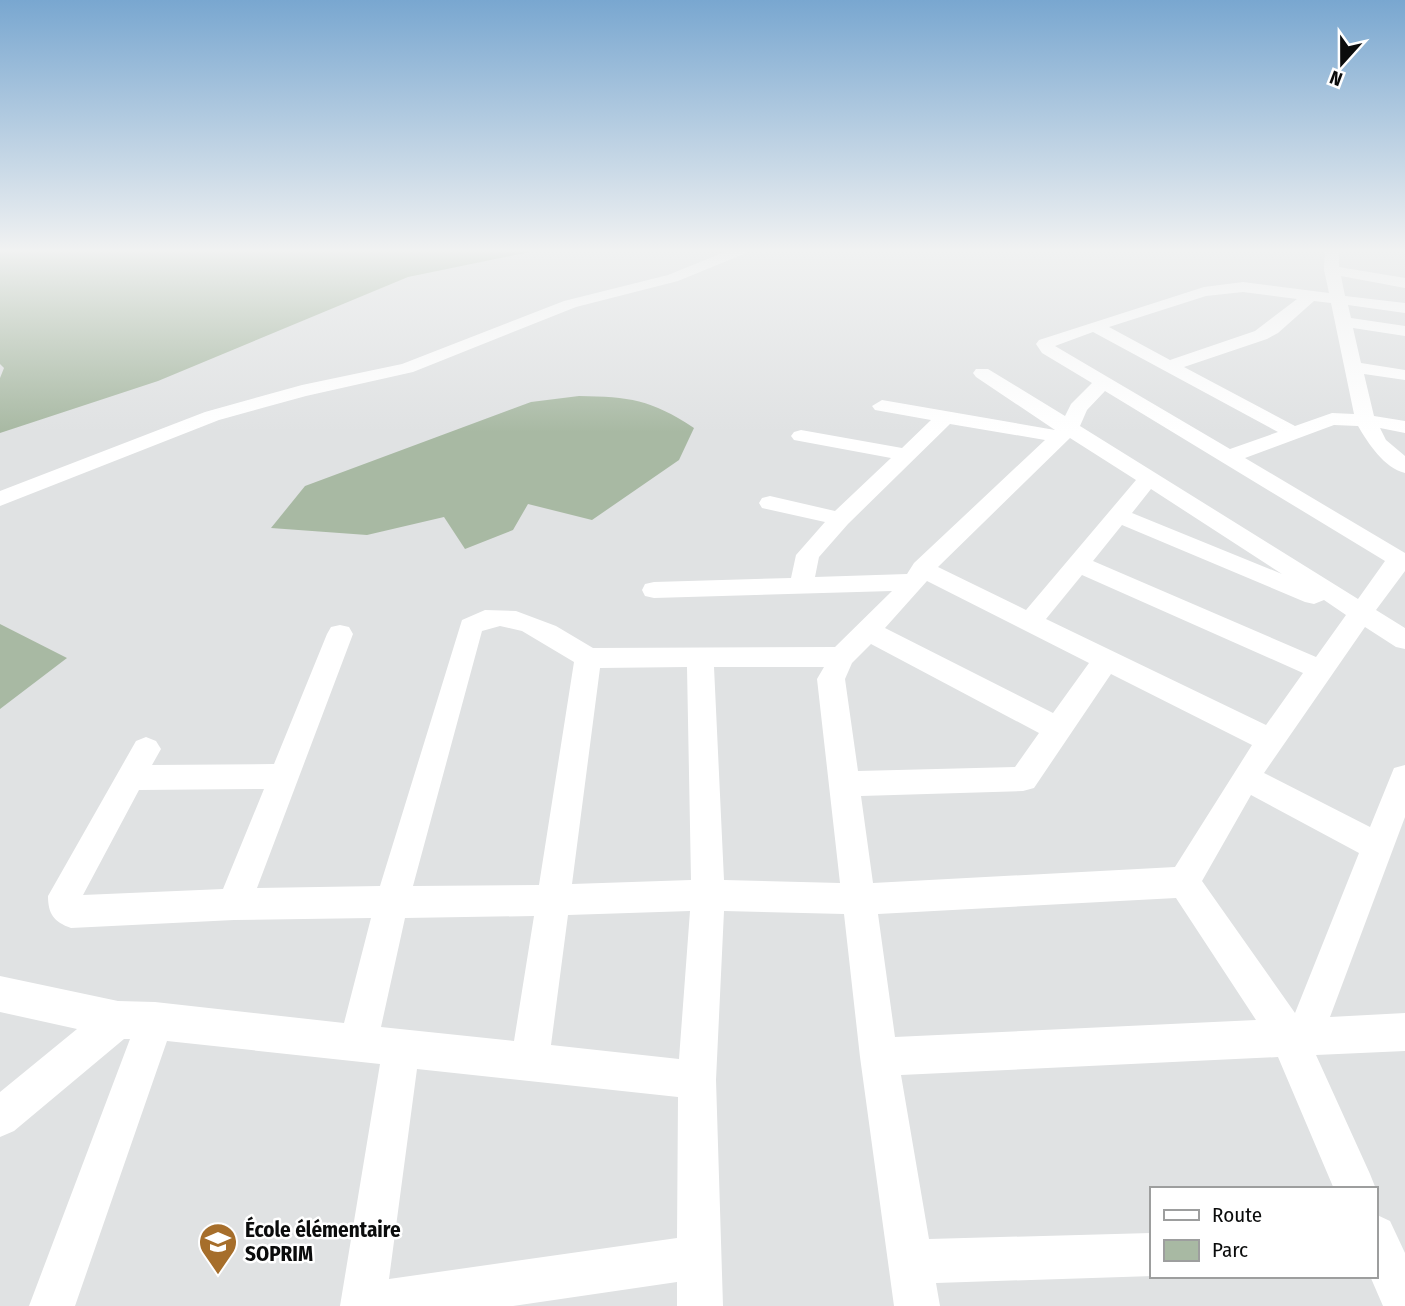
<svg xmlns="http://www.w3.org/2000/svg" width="1405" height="1306" font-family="'Fira Sans Condensed',sans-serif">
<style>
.green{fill:#a8b9a3}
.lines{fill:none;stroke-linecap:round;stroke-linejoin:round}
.minor{fill:#fff;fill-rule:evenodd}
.labels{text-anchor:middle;stroke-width:5;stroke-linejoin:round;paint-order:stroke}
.near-poi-label{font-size:21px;font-weight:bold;fill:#0b0c0c;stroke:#fff;text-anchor:start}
</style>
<rect width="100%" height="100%" fill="#e0e2e3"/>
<!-- green -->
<path class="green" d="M0,249H528L530,252L408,277L158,381L0,433V378L4,368L0,364Z
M579,396C630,397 650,399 694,428L679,460L592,520L528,504L513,530L465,549L444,517L367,535L271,528L305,486L531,402Z
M0,624L67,658L0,709Z"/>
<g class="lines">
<!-- minor -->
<path class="minor" d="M732,249H756L678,281L576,307L413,372L306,396L219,420L0,506V491L205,412L302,385L402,364L564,301L668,275Z
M1325,249H1339V267L1405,278V288L1341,276L1345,296L1405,303V313L1348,305L1351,318L1405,326V336L1353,328L1361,363L1405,370V380L1364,374L1374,416L1405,421V433L1380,428L1386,440L1405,456V473C1384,468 1368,443 1358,426L1334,425L1245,458L1405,553V571L1376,610L1405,628V649L1396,647L1365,627L1264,773L1370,827L1394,768L1405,765V817L1330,1017L1405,1013V1051L1316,1055L1370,1174L1376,1189L1375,1191L1334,1189L1278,1057L901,1075L929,1239L1151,1233L1153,1276L936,1283L940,1306H894L860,1057L844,914L724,911L716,1080L723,1306H677V1282L513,1306H340L380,1064L167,1041L75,1306H29L130,1039H124L14,1131L0,1137V1092L77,1029L0,1012V976L118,1001L155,1002L344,1023L371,918L234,920L71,928C54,922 48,914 48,896L136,741L146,737L156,741L161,749L152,765L274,764L327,634L331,627L340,625L349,627L353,634L257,888L380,886L462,620L485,610L516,611L556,626L593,648L835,647L892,591L654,598L645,596L642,590L645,584L654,582L791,578L796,555L825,522L762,508L759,503L762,498L770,496L835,511L891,458L794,440L791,436L794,432L801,430L902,448L931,420L875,410L872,406L882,400L1055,430L976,377L973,373L976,369H988L1065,416L1071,404L1092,383L1042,353L1036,344L1039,340L1204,287L1243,282L1329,293L1324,270ZM1243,292L1297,299L1255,331L1170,360L1109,327L1206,296ZM1314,301L1331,303L1354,414L1332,413L1295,426L1184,367L1267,339L1278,333ZM1093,332L1278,432L1230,449L1055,346ZM1105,391L1385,561L1358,599L1080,426L1087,410ZM950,424L1045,440L914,563L907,574L815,577L819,557L848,524ZM1070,438L1136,480L1026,610L938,567ZM1151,489L1282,574L1132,513ZM1122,525L1305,602L1314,604L1324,600L1346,615L1316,657L1093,561ZM1082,575L1303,673L1266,725L1046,619ZM927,581L1089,663L1053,713L885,628ZM500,626L522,631L574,662L539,885L413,886L482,631ZM871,644L1039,733L1015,767L858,771L845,679L852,663ZM687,667L691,880L572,884L600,668ZM714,667H824L817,679L840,883L724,880ZM1111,674L1252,745L1175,867L873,883L861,796L1023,791L1034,788ZM264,789L223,889L83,895L139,790ZM1251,795L1359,853L1295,1013L1202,881ZM1176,898L1256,1020L895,1037L878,914ZM690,911L679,1059L551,1045L568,915ZM534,916L514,1041L381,1027L405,918ZM417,1069L678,1097L677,1238L389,1279Z
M1375,1214L1390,1221L1405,1253V1306H1383L1370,1276H1375Z"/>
</g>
<!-- sky -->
<linearGradient id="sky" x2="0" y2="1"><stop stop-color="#79a7d0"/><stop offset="0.58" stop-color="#f1f2f2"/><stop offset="1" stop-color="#f1f2f2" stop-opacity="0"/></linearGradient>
<rect width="1405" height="432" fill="url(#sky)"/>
<!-- icons -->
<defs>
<symbol id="school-pin" viewBox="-11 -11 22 30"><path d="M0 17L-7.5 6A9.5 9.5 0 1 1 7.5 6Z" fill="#a66e2b" stroke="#fff"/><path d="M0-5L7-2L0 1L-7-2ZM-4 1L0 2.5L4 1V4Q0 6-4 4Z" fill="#fff"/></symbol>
</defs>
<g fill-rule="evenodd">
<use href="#school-pin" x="196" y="1220" width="44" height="60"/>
</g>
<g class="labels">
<!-- near-poi labels -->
<g class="near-poi-label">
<text x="245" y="1237">École élémentaire<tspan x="245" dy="24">SOPRIM</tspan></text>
</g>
</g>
<!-- legend -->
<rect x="1150" y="1187" width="228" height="91" fill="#ffffff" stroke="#9d9e9e" stroke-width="2"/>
<rect x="1164" y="1210" width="35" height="10" fill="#ffffff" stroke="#9d9e9e" stroke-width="2"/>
<text x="1212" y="1222" font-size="21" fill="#0b0c0c">Route</text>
<rect x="1164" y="1240" width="35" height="21" fill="#a8b9a3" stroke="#9d9e9e" stroke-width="2"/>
<text x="1212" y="1257" font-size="21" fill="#0b0c0c">Parc</text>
<!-- north arrow -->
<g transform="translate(1342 63) rotate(201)" stroke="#ffffff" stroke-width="5" paint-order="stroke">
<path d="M0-5L12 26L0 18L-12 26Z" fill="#0b0c0c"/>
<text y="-10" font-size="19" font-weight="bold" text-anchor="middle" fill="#0b0c0c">N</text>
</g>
</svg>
